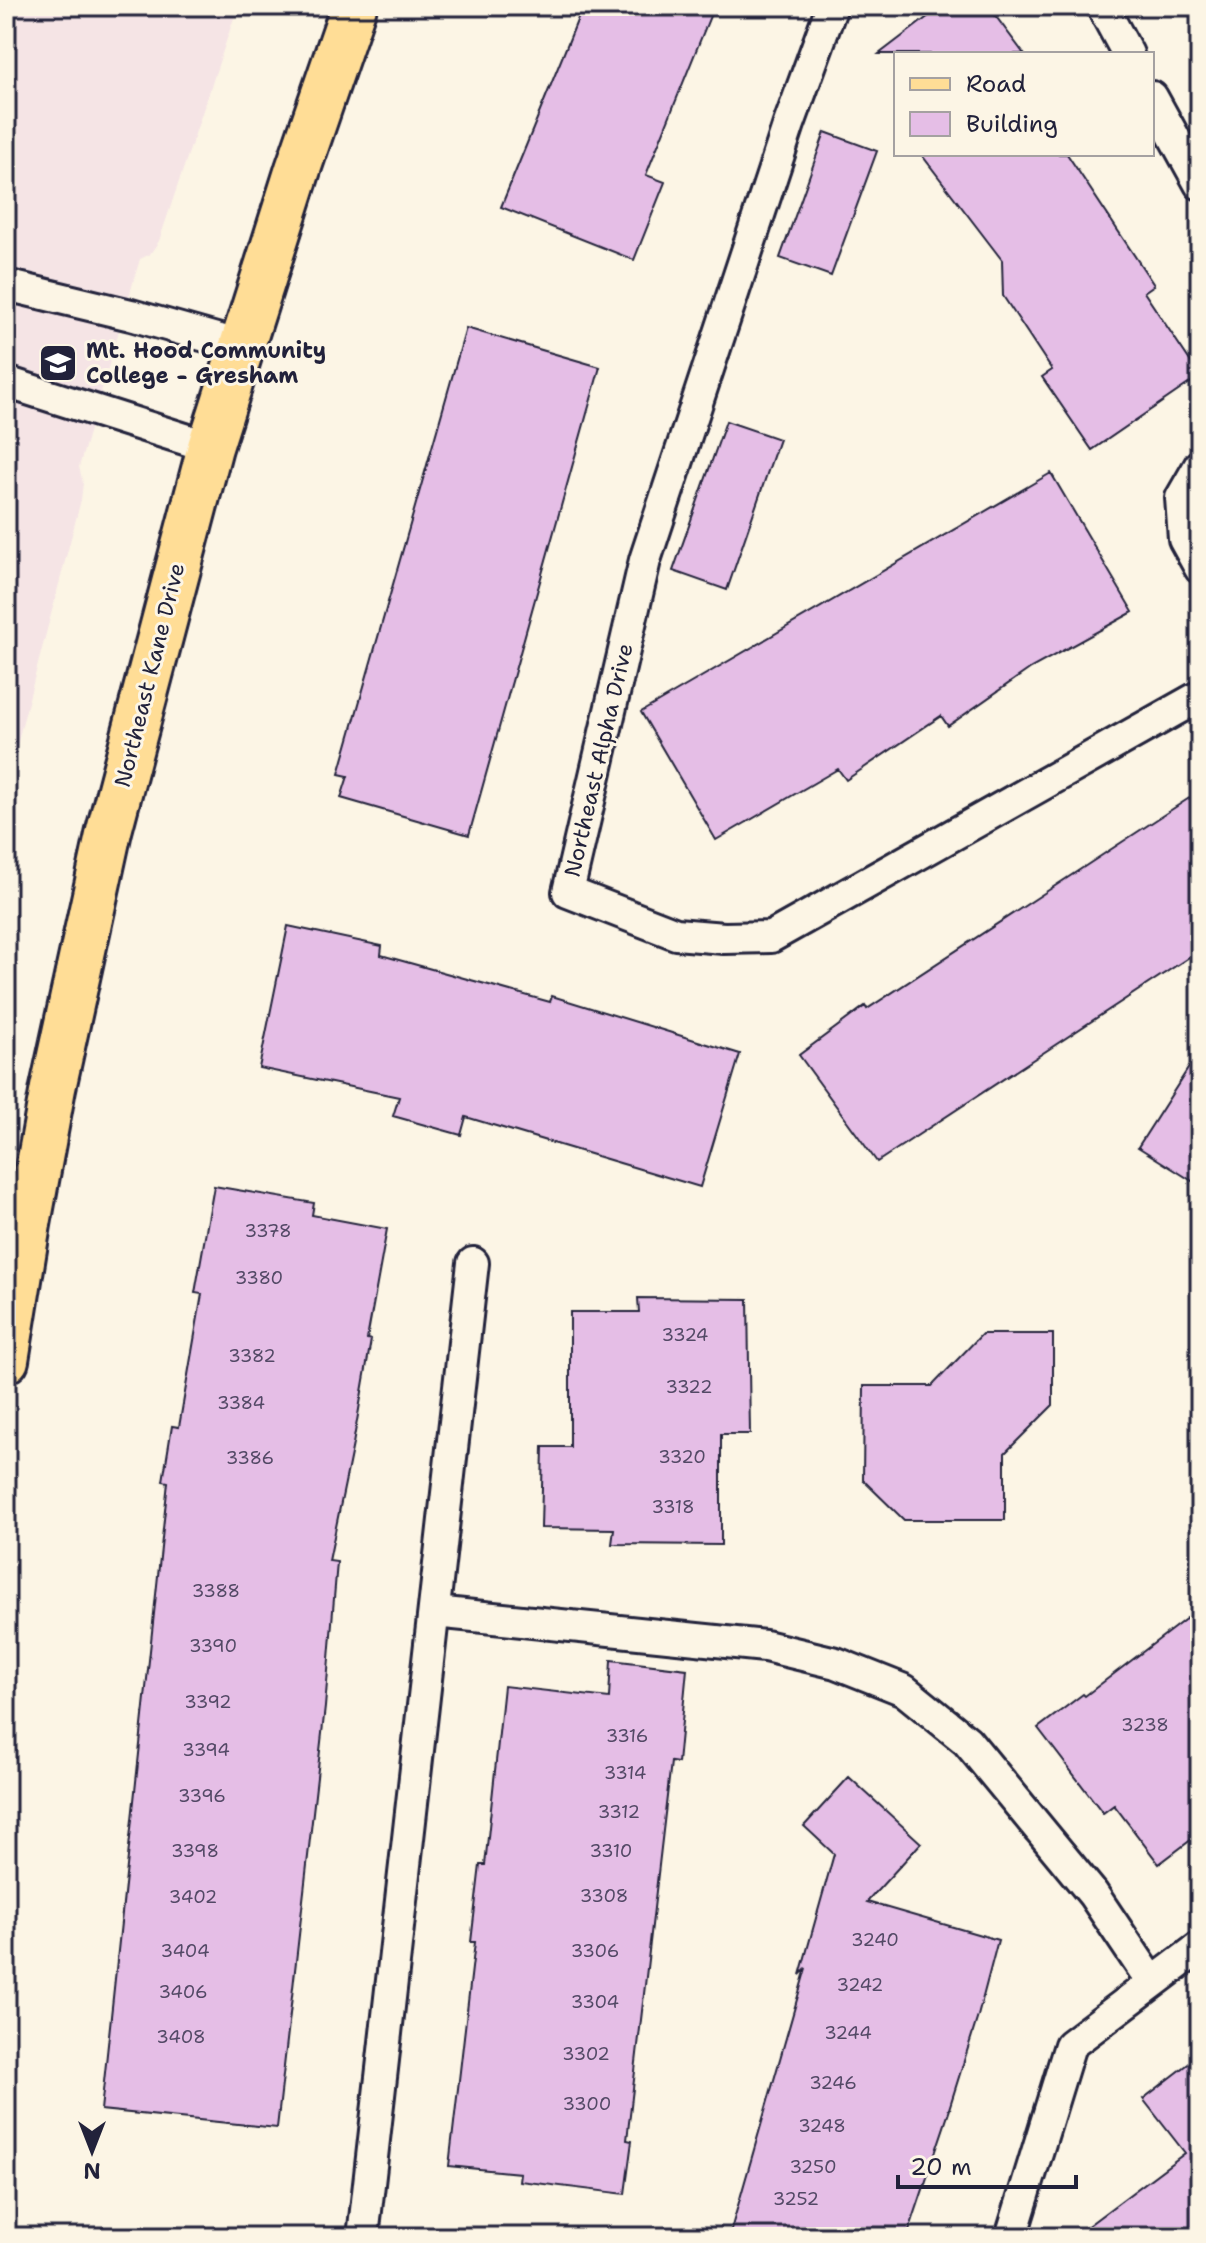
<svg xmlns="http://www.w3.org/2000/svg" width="1206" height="2243" font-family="'Shantell Sans',sans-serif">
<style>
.built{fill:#f5e4e5}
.building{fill:#e5bee6;stroke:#22223b;stroke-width:2}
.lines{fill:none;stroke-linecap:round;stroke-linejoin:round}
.lane-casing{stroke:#22223b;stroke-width:36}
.primary-casing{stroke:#22223b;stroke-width:50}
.lane{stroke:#fcf5e5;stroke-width:30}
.primary{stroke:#ffdd96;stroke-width:44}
.labels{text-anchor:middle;stroke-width:6;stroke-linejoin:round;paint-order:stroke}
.number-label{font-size:18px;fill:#534966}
.poi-label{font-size:22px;font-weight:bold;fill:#22223b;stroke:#fcf5e5;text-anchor:start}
.street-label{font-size:22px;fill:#22223b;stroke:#fcf5e5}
</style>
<rect width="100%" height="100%" fill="#fcf5e5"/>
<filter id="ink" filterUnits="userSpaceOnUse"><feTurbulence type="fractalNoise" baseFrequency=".0125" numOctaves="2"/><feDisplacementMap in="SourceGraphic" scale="16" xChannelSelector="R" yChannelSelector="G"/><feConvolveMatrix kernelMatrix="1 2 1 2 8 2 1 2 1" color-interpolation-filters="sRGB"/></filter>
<g filter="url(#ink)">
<!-- built -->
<path class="built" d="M6,6H238L159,241L150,254L140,259L79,467L83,483L81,500L21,729L6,793Z"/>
<!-- building -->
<path class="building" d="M583,6H714L646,175L665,182L634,260L501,207Z
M942,6H988L1024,54H879Z
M825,132L877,151L831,276L780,258Z
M921,154H1067L1154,285L1144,292L1200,376L1092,450L1042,377L1052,370L1003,296L1002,260Z
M466,328L600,367L469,835L341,798L348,776L339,774Z
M726,421L779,439L727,590L673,571Z
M1051,473L1133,612L1031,668L948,726L941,716L846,780L838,769L716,840L641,712Z
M1200,791V950L877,1162L799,1055L865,1006L867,1009Z
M288,926L382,946L381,955L550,1002L552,996L740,1054L700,1187L466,1117L461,1135L393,1116L399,1097L259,1068Z
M1200,1050V1186L1138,1147Z
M214,1186L314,1203L312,1215L387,1229L367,1339L371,1340L353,1444L329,1561L337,1562L325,1707L277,2128L101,2110L168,1482L163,1481L172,1426L179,1427L202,1294L195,1293Z
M638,1298L748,1299L750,1434H721V1545L612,1544L614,1529L541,1528L543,1447H570V1312H639Z
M982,1334H1053V1405L1005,1453V1520H904L863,1480L864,1386H932Z
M1200,1608V1833L1159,1864L1114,1805L1103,1813L1038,1728L1083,1694L1085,1696Z
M611,1660L687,1669L678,1763L671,1762L627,2140L632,2141L625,2194L519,2181L520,2173L449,2166L475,1942H471L480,1865H485L504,1686L609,1698Z
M849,1777L921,1843L867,1902L998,1940L978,2016L949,2109H950L907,2237H729L806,1968L800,1975L834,1854L804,1826Z
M1200,2055V2237H1073L1185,2153L1143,2099Z"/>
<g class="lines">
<defs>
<path id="lane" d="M832,6L789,124L645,560L568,892L676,934L724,938L771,937L1200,696
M1102,6L1128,54
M1152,97L1200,184
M6,285L131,315L241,346
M6,382L210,447
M1200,465L1181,498L1184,539L1200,568
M435,1612L765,1646L836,1663L904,1690L967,1741L1093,1894L1152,1982
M363,2237L473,1263
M1011,2237L1070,2045L1200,1947"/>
<path id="primary" d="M6,1360L28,1224L53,1088L109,831L210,447L298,169L354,6"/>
</defs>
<!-- lane casing -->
<use href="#lane" class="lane-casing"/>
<!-- primary casing -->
<use href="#primary" class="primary-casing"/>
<!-- lane -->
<use href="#lane" class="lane"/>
<!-- primary -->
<use href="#primary" class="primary"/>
</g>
</g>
<!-- icons -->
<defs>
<symbol id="university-square" viewBox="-11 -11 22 22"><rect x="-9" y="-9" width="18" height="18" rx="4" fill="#22223b" stroke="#fcf5e5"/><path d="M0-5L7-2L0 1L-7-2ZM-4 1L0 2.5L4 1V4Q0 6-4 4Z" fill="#fff"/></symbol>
</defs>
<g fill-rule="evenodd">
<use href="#university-square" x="36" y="341" width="44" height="44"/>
</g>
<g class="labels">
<!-- number labels -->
<g class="number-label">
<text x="268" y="1237">3378</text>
<text x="259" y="1284">3380</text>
<text x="685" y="1341">3324</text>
<text x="252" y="1362">3382</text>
<text x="689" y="1393">3322</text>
<text x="241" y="1409">3384</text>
<text x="682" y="1463">3320</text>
<text x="250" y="1464">3386</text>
<text x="673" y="1513">3318</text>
<text x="216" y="1597">3388</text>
<text x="213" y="1652">3390</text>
<text x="208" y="1708">3392</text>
<text x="1145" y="1731">3238</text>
<text x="627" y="1742">3316</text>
<text x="206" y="1756">3394</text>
<text x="625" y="1779">3314</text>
<text x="202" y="1802">3396</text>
<text x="619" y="1818">3312</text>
<text x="195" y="1857">3398</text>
<text x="611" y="1857">3310</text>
<text x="604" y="1902">3308</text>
<text x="193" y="1903">3402</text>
<text x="875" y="1946">3240</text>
<text x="185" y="1957">3404</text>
<text x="595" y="1957">3306</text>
<text x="860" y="1991">3242</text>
<text x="183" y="1998">3406</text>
<text x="595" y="2008">3304</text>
<text x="848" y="2039">3244</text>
<text x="181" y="2043">3408</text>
<text x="586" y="2060">3302</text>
<text x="833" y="2089">3246</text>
<text x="587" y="2110">3300</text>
<text x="822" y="2132">3248</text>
<text x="813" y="2173">3250</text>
<text x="796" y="2205">3252</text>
</g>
<!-- poi labels -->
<g class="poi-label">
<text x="86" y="358">Mt. Hood Community<tspan x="86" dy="25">College - Gresham</tspan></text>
</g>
<!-- street labels -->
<g class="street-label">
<text transform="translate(149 675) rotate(-76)" y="8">Northeast Kane Drive</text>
<text transform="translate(598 760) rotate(-77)" y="8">Northeast Alpha Drive</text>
</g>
</g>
<!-- margin -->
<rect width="1206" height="2243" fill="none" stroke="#fcf5e5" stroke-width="32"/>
<rect x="16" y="16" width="1174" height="2211" fill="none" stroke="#22223b" stroke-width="3" filter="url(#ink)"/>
<!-- legend -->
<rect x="894" y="52" width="260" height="104" fill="#fcf5e5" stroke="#a5a1a1" stroke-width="2"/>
<rect x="910" y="78" width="40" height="12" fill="#ffdd96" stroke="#a5a1a1" stroke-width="2"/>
<text x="966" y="92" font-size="24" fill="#22223b">Road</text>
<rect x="910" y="112" width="40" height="24" fill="#e5bee6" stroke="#a5a1a1" stroke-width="2"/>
<text x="966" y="132" font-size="24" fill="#22223b">Building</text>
<!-- north arrow -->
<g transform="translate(92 2151) rotate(180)" stroke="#fcf5e5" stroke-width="6" paint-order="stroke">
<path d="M0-6L14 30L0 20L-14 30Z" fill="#22223b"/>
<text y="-12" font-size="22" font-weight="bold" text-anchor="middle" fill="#22223b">N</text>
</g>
<!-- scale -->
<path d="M898 2175v12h178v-12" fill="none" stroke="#22223b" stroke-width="4"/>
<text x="910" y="2175" font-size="24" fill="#22223b" stroke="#fcf5e5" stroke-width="6" paint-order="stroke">20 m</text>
</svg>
